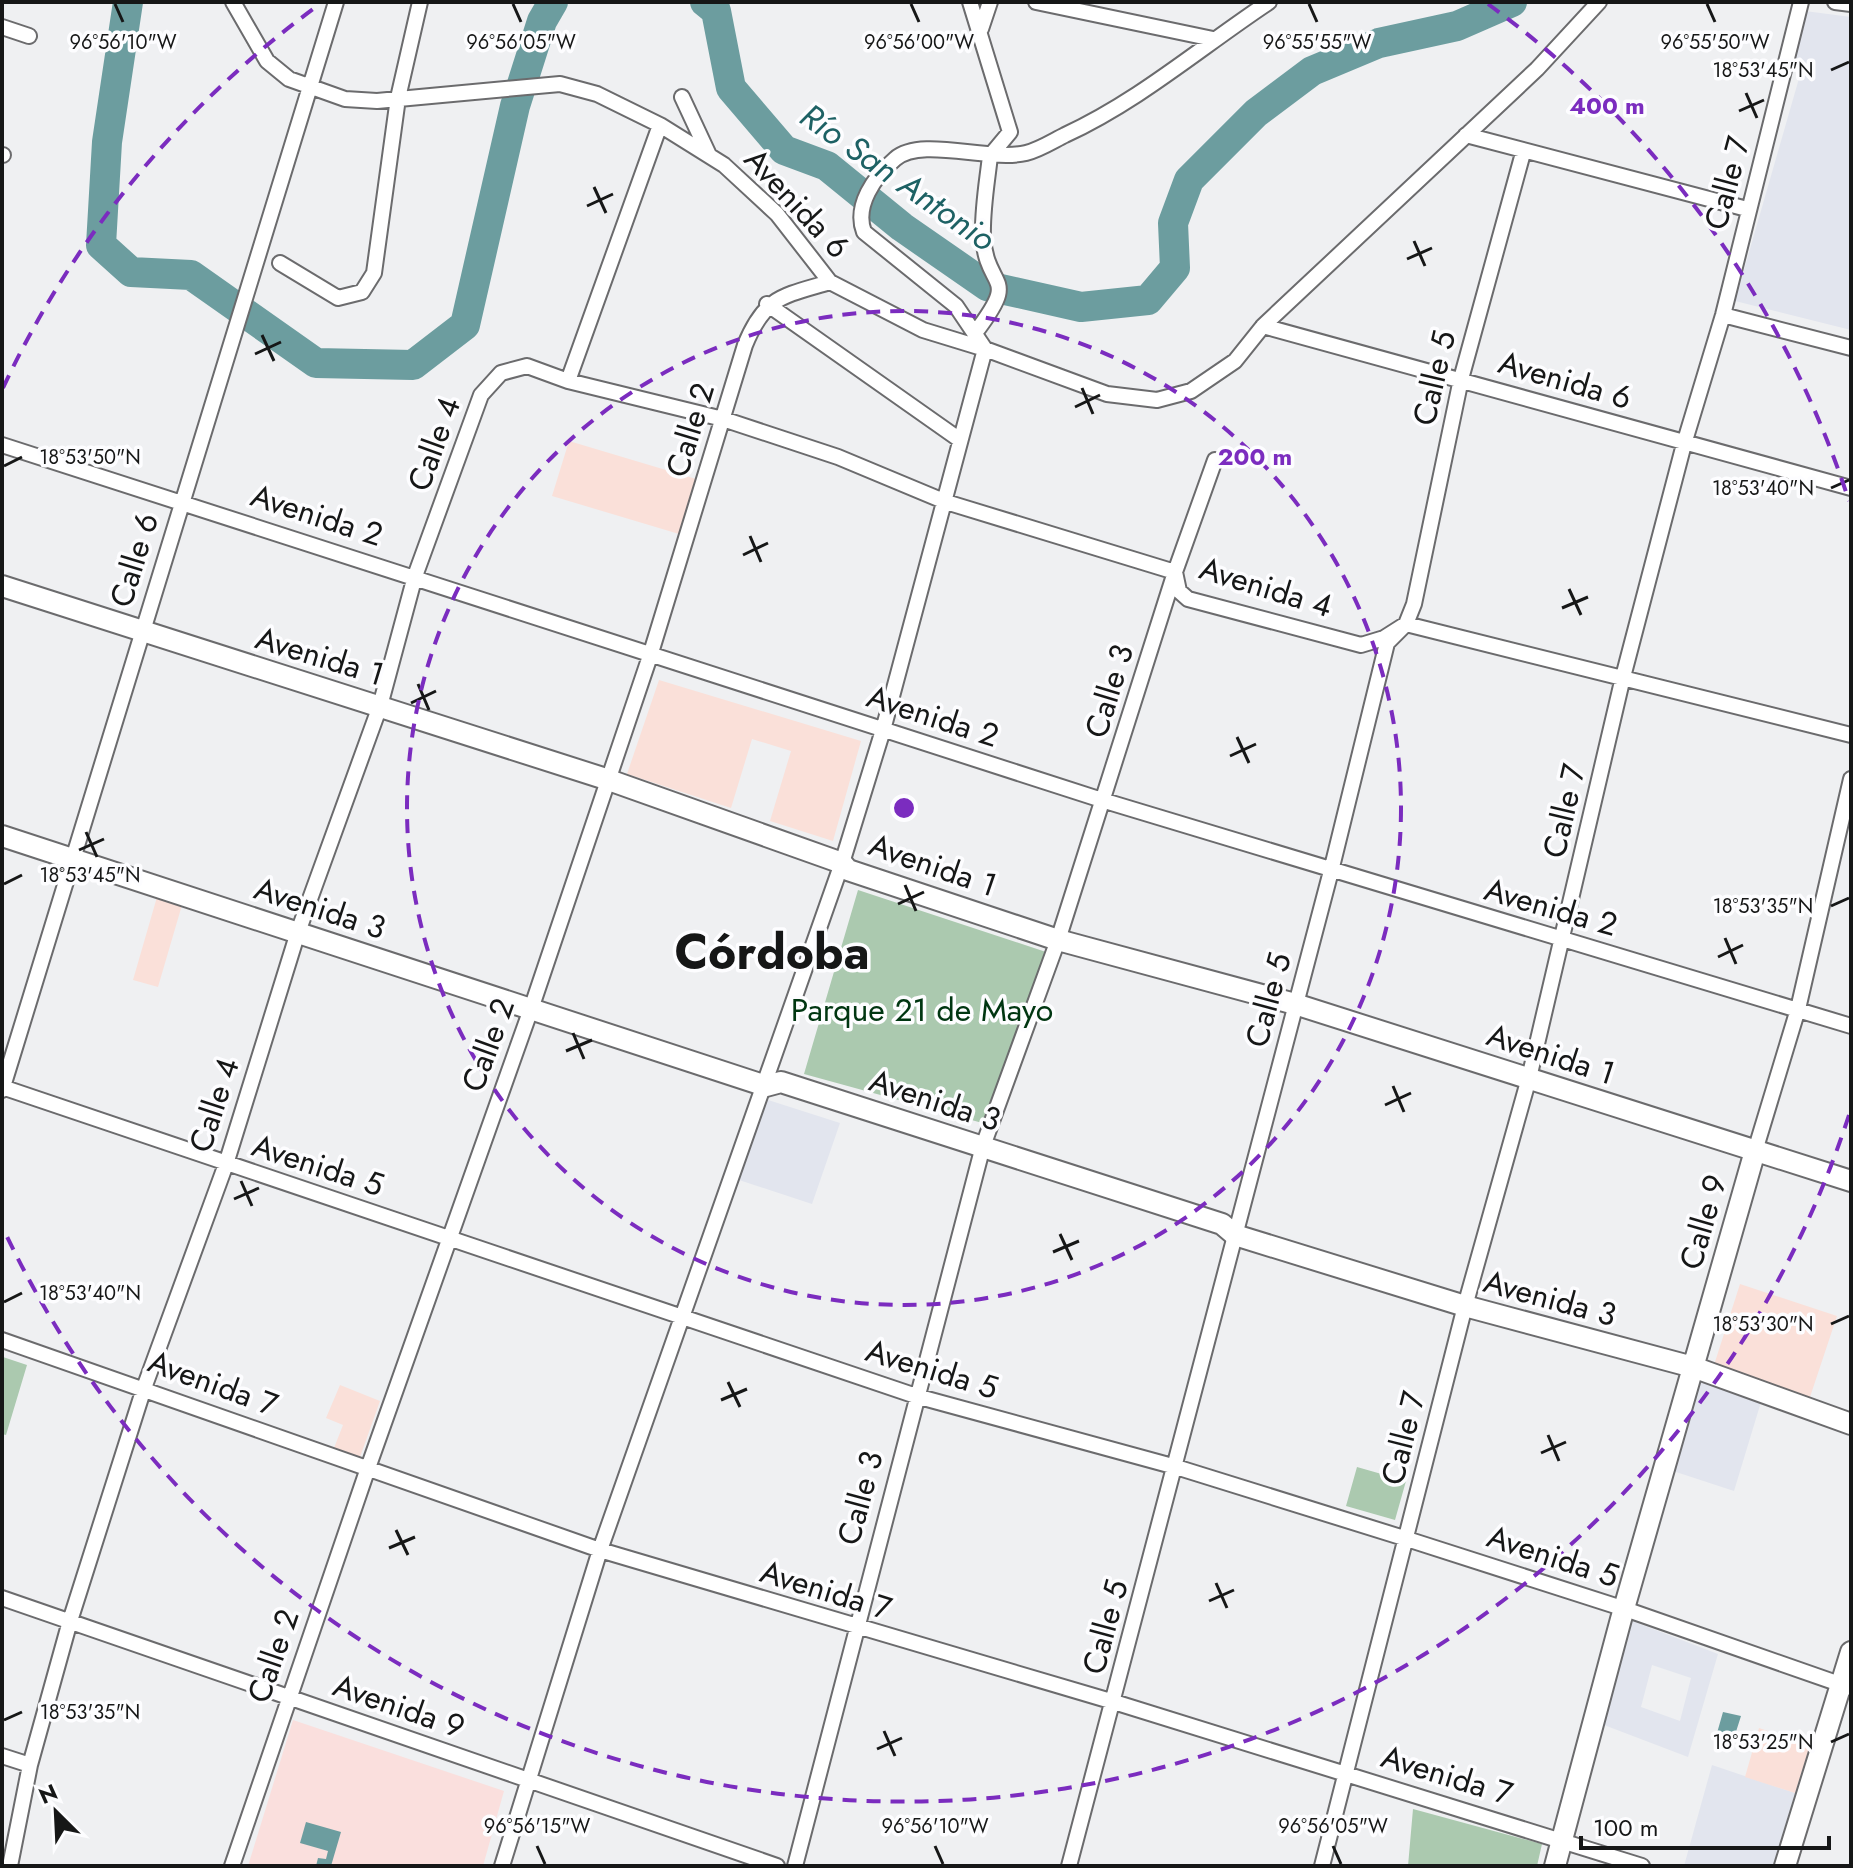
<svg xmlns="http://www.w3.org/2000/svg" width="1853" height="1868" font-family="Jost,sans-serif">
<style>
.built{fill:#e2e5ee;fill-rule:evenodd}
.education{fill:#fae0d9}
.medical{fill:#fadfdd}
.green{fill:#abc9af}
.water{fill:#6c9d9f}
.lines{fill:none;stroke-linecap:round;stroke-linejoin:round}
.river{stroke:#6c9d9f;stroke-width:30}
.street-casing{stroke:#6b6b6d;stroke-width:18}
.secondary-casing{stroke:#6b6b6d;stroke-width:24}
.street{stroke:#fff;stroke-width:14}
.secondary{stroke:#fff;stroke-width:20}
.ticks{fill:none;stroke:#161717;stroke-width:3}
.ring{fill:none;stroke:#7b2cbf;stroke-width:4;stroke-dasharray:14 10}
.labels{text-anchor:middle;stroke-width:7;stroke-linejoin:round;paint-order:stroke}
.street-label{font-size:32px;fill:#161717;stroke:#fdfdff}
.park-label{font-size:32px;fill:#003611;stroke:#fdfdff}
.water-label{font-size:34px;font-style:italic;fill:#1d6164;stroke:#fdfdff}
.town-label{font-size:48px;font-weight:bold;fill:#161717;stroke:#fdfdff}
.ticks-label{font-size:20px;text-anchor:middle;fill:#161717;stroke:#fdfdff;stroke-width:7;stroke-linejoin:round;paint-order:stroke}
.centre{fill:#7b2cbf;stroke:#fdfdff;stroke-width:4}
.ring-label{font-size:24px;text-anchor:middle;font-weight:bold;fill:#7b2cbf;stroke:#fdfdff;stroke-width:7;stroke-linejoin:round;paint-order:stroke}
</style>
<rect width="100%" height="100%" fill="#eff0f2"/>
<!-- built -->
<path class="built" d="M1805,11L1851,17V330L1735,301L1804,61L1792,57Z
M765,1099L840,1123L812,1204L739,1180Z
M1699,1380L1761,1402L1734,1491L1673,1471Z
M1632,1621L1718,1654L1688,1757L1604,1725ZM1652,1665L1691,1678L1680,1721L1641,1707Z
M1712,1765L1795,1793L1773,1866H1684Z"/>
<!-- education -->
<path class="education" d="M569,441L696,479L679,534L552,496Z
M659,680L861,741L833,841L770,821L791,751L752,739L731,808L627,774Z
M157,897L182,905L158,987L133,980Z
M1740,1284L1837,1316L1810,1397L1714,1365Z
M340,1385L380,1401L360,1457L334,1448L343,1425L326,1418Z
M1759,1728L1810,1745L1795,1793L1745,1777Z"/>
<!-- medical -->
<path class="medical" d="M293,1720L504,1791L483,1866H248Z"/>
<!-- green -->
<path class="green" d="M858,890L1046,952L986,1124L804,1074Z
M3,1357L27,1365L6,1435L2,1434Z
M1357,1467L1406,1481L1395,1520L1346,1506Z
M1413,1809L1542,1844L1537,1866H1408Z"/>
<!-- water -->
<path class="water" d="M1723,1712L1741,1716L1734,1738L1717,1733Z
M306,1822L341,1832L331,1866H316L318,1858L326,1859L328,1851L300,1843Z"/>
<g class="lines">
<!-- river -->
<path class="river" d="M128,2L107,142L101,245L131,272L191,275L316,363L413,365L465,325L515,106L542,21L553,2
M705,2L716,11L731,88L784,150L827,166L902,227L987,286L1081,307L1148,300L1175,268L1173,223L1189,180L1256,113L1312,71L1379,43L1457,26L1512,2"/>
<defs>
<path id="street" d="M233,2L267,61L289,79L345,99L377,101L560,84L597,94L660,125L724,165L777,214L830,282L923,330L985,349L1107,394L1157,400L1191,391L1235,361L1263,326L1537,69L1599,2
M970,2L1010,132L990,156
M1036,2L1213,39
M1835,2L1851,4
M2,27L29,36
M981,29L990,2
M682,97L709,155
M1466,135L1747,209
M2,155H3
M280,263L338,298L362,292L374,273L398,98L420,2
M767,304L960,440
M1723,315L1851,348
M1263,326L1851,488
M975,333C1021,273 987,292 983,237C982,210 987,183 990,156
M568,381L660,125
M2,445L1105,801L1851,1026
M2,1087L916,1396L1176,1467L1407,1539L1625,1609L1851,1688
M2,1090L336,2
M1755,1151L1798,1009L1851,779
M2,1340L600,1550L1114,1702L1642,1866
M2,1598L777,1866
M2,1756L30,1765
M10,1866L30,1765L70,1621L144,1388L226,1164L298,932L380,706L415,576L481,395L501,373L527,366L568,381L723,419L838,457L946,502L1175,572L1179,591L1188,599L1361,645L1384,638L1406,624L1851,735
M232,1866L368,1468L531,1009L650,656L745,345C765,296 783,296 830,282
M502,1866L600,1550L842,863L883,730L985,349L956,306L864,232C854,206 874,177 895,159C921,136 989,162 1026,153C1039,150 1053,141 1065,135C1139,101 1201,47 1269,2
M795,1866L983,1146L1058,940L1175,572L1215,460
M1069,1866L1331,871L1387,643L1406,624L1414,604L1461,379L1523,153
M1322,1866L1465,1306L1529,1078L1623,677L1684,444L1723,315L1801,2"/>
<path id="secondary" d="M2,586L606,779L842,863L848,870L1058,940L1295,1004L1851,1181
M2,836L766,1086L781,1082L1222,1224L1235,1235L1465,1306L1693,1367L1851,1424
M1555,1866L1621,1619L1755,1151
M1785,1866L1851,1652"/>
</defs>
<!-- street casing -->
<use href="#street" class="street-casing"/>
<!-- secondary casing -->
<use href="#secondary" class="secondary-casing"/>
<!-- street -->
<use href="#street" class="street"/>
<!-- secondary -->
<use href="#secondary" class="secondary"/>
</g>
<!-- ticks -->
<path class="ticks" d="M115,4L123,22M513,4L521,22M911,4L919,22M1309,4L1317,22M1707,4L1715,22M1831,70L1849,62M1746,93L1757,118M1739,111L1764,100M594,187L606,213M587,206L613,194M1414,241L1425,266M1407,259L1432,248M262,335L274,361M255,354L281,342M1082,388L1093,414M1075,407L1100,395M4,466L22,457M1831,488L1849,480M750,536L761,562M743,555L768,543M1569,589L1581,615M1562,608L1588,597M418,684L429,710M411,703L436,691M1237,737L1249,763M1230,756L1256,744M86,832L97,857M79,850L104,839M4,884L22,875M905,885L916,911M898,904L924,892M1831,906L1849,898M1725,938L1736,964M1718,957L1743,945M573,1033L584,1059M566,1051L592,1040M1393,1086L1404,1112M1385,1105L1411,1093M241,1181L252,1206M234,1199L259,1188M1060,1234L1072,1260M1053,1252L1079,1241M4,1302L22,1293M1831,1324L1849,1316M728,1382L740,1407M721,1400L747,1389M1548,1435L1559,1461M1541,1453L1566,1442M396,1530L408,1555M389,1548L415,1537M1216,1583L1227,1608M1209,1601L1234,1590M4,1720L22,1712M884,1731L895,1756M1831,1742L1849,1734M877,1749L902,1738M537,1846L545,1864M935,1846L943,1864M1333,1846L1341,1864"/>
<!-- distance rings -->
<g class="ring">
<circle cx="904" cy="808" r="497"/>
<path d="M1849 1115A994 994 0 0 1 3 1228M3 388A994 994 0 0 1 320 4M1488 4A994 994 0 0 1 1849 501"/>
</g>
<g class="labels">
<!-- street labels -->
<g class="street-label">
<text transform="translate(1727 183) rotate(-75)" y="11">Calle 7</text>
<text transform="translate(797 203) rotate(47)" y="11">Avenida 6</text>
<text transform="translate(1434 378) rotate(-77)" y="11">Calle 5</text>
<text transform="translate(1565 380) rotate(16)" y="11">Avenida 6</text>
<text transform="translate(690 430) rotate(-73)" y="11">Calle 2</text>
<text transform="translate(434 444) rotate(-70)" y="11">Calle 4</text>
<text transform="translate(317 515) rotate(18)" y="11">Avenida 2</text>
<text transform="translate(134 560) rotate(-73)" y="11">Calle 6</text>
<text transform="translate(1266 587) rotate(17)" y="11">Avenida 4</text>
<text transform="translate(320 656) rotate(17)" y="11">Avenida 1</text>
<text transform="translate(1109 691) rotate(-73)" y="11">Calle 3</text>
<text transform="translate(933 716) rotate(18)" y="11">Avenida 2</text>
<text transform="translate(1564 811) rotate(-77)" y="11">Calle 7</text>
<text transform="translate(933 865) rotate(19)" y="11">Avenida 1</text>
<text transform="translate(1551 907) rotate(16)" y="11">Avenida 2</text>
<text transform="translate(320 908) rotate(18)" y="11">Avenida 3</text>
<text transform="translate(1268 1000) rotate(-75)" y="11">Calle 5</text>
<text transform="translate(488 1045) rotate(-70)" y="11">Calle 2</text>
<text transform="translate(1551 1054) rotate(18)" y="11">Avenida 1</text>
<text transform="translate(935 1100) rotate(18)" y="11">Avenida 3</text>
<text transform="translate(214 1105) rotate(-72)" y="11">Calle 4</text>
<text transform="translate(318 1165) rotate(18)" y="11">Avenida 5</text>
<text transform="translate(1703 1222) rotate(-74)" y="11">Calle 9</text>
<text transform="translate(1550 1298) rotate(15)" y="11">Avenida 3</text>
<text transform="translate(932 1369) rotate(17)" y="11">Avenida 5</text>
<text transform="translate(213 1383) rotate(20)" y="11">Avenida 7</text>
<text transform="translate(1403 1438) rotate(-76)" y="11">Calle 7</text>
<text transform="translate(860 1498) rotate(-75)" y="11">Calle 3</text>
<text transform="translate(1553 1556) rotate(18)" y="11">Avenida 5</text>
<text transform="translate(826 1590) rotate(17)" y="11">Avenida 7</text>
<text transform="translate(1105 1627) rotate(-75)" y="11">Calle 5</text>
<text transform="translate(273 1656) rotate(-71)" y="11">Calle 2</text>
<text transform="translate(399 1706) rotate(19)" y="11">Avenida 9</text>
<text transform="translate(1447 1775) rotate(17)" y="11">Avenida 7</text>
</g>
<!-- park labels -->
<g class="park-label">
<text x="922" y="1021">Parque 21 de Mayo</text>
</g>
<!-- water labels -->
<g class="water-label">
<text transform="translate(898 177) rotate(35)" y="12">Río San Antonio</text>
</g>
<!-- town labels -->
<g class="town-label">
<text x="772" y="969">Córdoba</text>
</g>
</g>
<g class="ticks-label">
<text x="1317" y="49">96°55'55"W</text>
<text x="123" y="49">96°56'10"W</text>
<text x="521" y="49">96°56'05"W</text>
<text x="919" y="49">96°56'00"W</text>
<text x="1715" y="49">96°55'50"W</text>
<text x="1763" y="77">18°53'45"N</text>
<text x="90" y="464">18°53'50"N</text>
<text x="1763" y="495">18°53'40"N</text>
<text x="90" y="882">18°53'45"N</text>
<text x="1763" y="913">18°53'35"N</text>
<text x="90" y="1300">18°53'40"N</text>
<text x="1763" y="1331">18°53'30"N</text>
<text x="90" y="1719">18°53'35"N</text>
<text x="1763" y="1749">18°53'25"N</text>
<text x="537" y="1833">96°56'15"W</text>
<text x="935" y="1833">96°56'10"W</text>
<text x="1333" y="1833">96°56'05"W</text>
</g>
<circle cx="904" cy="808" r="12" class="centre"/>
<g class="ring-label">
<text x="1607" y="114">400 m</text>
<text x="1255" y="465">200 m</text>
</g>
<!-- border -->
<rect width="1853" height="1868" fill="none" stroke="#161717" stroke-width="8"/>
<!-- north arrow -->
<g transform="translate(56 1812) rotate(336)" stroke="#fdfdff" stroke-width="6" paint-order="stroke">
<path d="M0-6L14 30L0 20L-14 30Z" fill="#161717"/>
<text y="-12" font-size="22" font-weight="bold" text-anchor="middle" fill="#161717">N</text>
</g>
<!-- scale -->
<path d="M1581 1836v12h248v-12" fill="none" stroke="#161717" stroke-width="4"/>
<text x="1593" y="1836" font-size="24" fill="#161717" stroke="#fdfdff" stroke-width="6" paint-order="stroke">100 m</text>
</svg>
